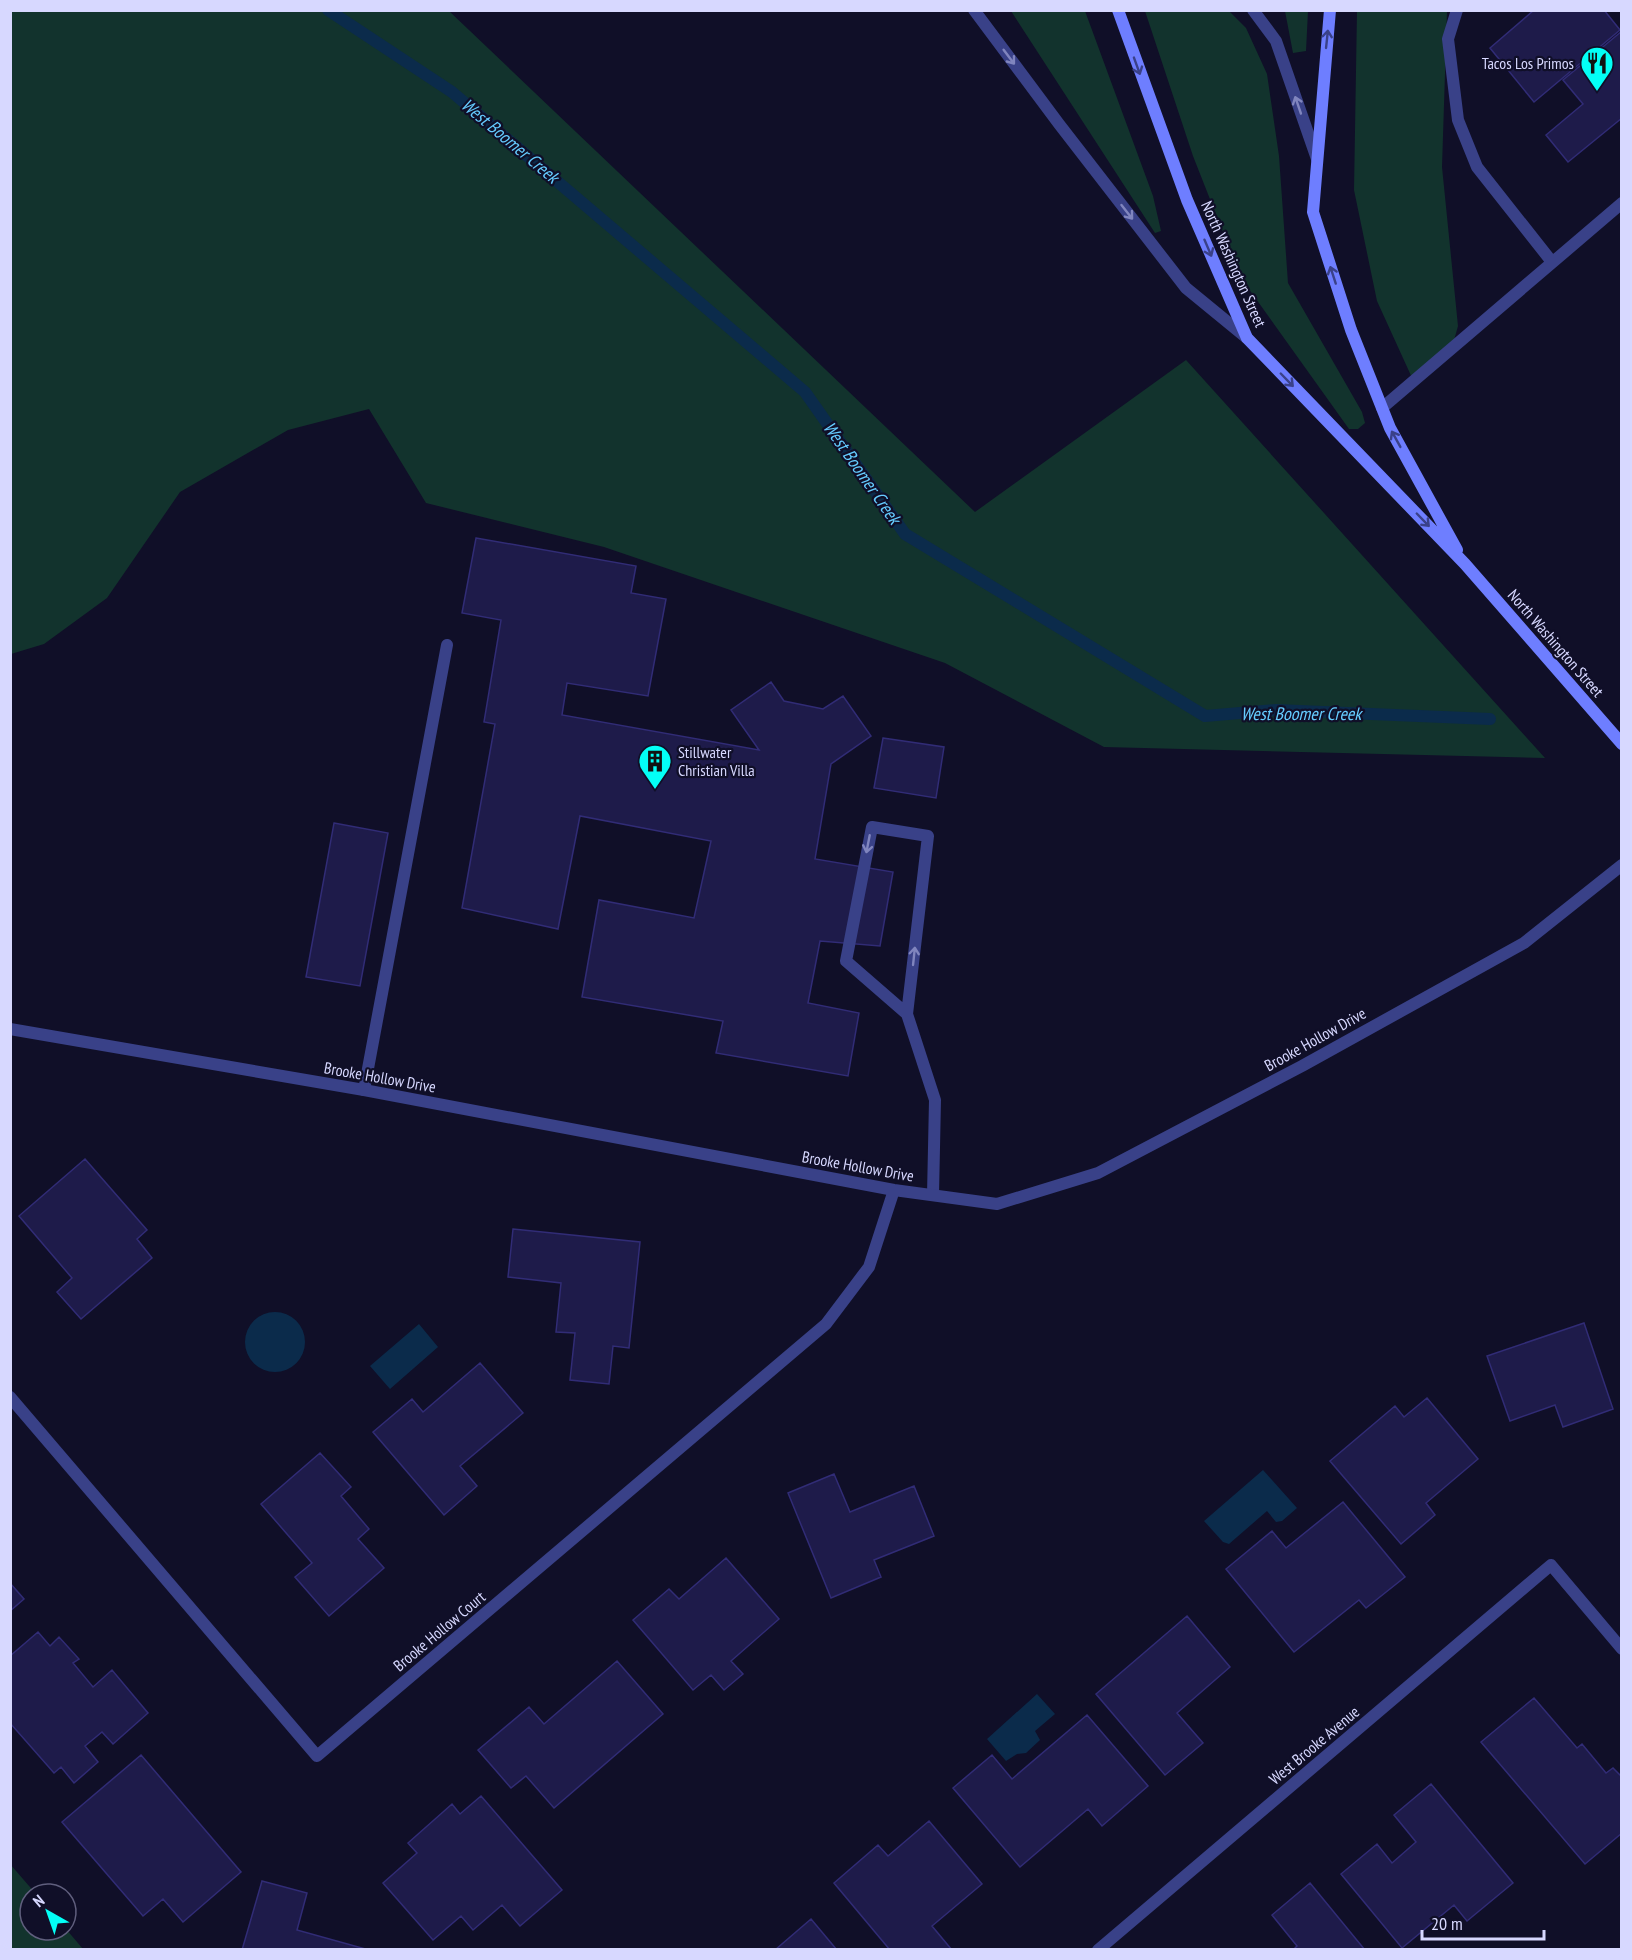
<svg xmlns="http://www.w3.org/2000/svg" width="1632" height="1960" font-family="'PT Sans Narrow',sans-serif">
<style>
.green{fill:#12332d}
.water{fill:#0b2b4b}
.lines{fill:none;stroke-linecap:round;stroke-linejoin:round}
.stream{stroke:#0b2b4b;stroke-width:12}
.building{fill:#1e1b4a;stroke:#312c76;stroke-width:1.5}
.lane{stroke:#394188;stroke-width:12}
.street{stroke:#394188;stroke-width:12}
.secondary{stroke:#6e7eff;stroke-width:12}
.oneway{stroke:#3a4189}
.oneway2{stroke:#8085be}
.labels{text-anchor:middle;stroke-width:4.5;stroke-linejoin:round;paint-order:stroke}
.poi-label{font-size:16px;fill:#d7d8ff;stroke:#100f28;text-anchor:end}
.street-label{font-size:16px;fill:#d7d8ff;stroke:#100f28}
.water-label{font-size:18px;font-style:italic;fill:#65ccff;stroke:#100f28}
</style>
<rect width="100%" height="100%" fill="#100f28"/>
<!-- green -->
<path class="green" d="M11,10L449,11L975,512L1186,360L1545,758L1104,747L945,663L604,547L426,503L369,409L288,430L180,492L107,598L44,644L11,654Z
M1011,11H1085L1153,196L1161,231L1155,233Z
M1145,11H1229L1246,28L1267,74L1279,156L1288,283L1362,412L1365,423L1358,429H1349L1241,278L1193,156Z
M1285,11H1308L1306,51L1293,53Z
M1357,11H1447L1442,167L1458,326L1451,351L1413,380L1377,301L1354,190Z
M10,1864L36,1894H30V1930L66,1929L83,1949H11Z"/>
<!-- water -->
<path class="water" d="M245 1342a30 30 0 1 1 60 0a30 30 0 1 1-60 0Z
M419,1324L438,1347L390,1389L370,1366Z
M1263,1470L1297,1508L1282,1521L1276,1522L1267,1511L1229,1544L1223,1542L1204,1521Z
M1037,1694L1055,1714L1035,1731L1040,1740L1026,1753L1017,1754L1006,1761L987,1739Z"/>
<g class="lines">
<!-- stream -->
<path class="stream" d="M328,10L452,92L805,392L905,534L1205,716L1276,710L1490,719"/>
</g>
<!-- building -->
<path class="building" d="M1534,10H1604L1620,30L1534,102L1490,48Z
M1622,31V118L1568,162L1546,135L1583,104L1563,80Z
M476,538L636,566L631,593L666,599L648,696L567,683L562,715L759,750L731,710L771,682L784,701L823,709L843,696L871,736L831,764L815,859L893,872L880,946L820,941L808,1003L859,1013L848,1076L716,1053L723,1021L582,997L599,900L694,918L711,841L580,816L558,929L462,908L495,724L484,722L501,620L462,613Z
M883,738L944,747L936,798L874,788Z
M334,823L388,833L360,986L306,977Z
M85,1159L147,1230L137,1239L152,1258L81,1319L57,1292L72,1278L19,1216Z
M513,1229L640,1242L629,1348L613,1346L609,1384L570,1380L575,1333L556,1332L561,1283L508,1277Z
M1584,1323L1613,1409L1563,1427L1555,1405L1510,1421L1487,1356Z
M480,1363L523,1413L460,1466L477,1486L444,1515L373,1432L412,1399L423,1412Z
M1427,1398L1478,1459L1426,1503L1435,1515L1401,1544L1330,1461L1395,1406L1404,1417Z
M320,1453L351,1487L341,1496L369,1529L358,1539L384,1568L329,1616L295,1577L312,1563L261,1504Z
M834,1474L850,1512L914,1486L934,1536L874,1560L881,1577L831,1598L788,1493Z
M1343,1502L1405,1577L1366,1608L1359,1600L1294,1652L1226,1569L1272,1531L1286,1548Z
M726,1558L779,1619L731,1661L743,1674L724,1690L711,1675L693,1690L633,1620L669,1589L679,1599Z
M10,1583L24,1599L10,1611Z
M1187,1616L1230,1667L1177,1713L1203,1743L1165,1775L1096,1694Z
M38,1632L50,1646L59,1637L79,1659L73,1663L93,1687L112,1670L148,1713L113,1744L102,1732L85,1746L98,1762L74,1783L61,1767L54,1773L10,1723V1656Z
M617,1661L663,1714L554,1808L526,1776L511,1788L478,1750L529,1707L544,1724Z
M1534,1698L1577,1748L1582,1744L1606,1773L1613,1768L1622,1777V1833L1585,1864L1481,1742Z
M1087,1715L1148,1786L1102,1826L1088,1809L1020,1867L953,1788L992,1755L1012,1779Z
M141,1755L241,1872L183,1922L163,1899L143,1916L62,1822Z
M1431,1784L1513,1883L1467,1921L1454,1905L1402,1948L1341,1874L1377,1844L1392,1863L1416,1842L1394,1815Z
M481,1796L562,1890L520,1926L502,1905L473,1930L461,1916L433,1940L383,1883L417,1853L408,1843L452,1804L460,1814Z
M929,1821L982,1884L932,1926L952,1950H890L834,1883L878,1845L888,1856Z
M262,1881L307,1893L297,1930L369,1950H242Z
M1310,1883L1365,1950H1293L1297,1946L1272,1915Z
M811,1919L837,1950H775Z"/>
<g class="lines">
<!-- lane -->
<path class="lane" d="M974,10L1059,124L1186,288L1247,338
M1253,10L1276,41L1317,159
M1457,10L1448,39L1458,120L1477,167L1552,262
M1382,408L1622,203
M907,1014L846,961L872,827L928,836L907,1014L935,1100L933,1195
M364,1090L447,645"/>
<!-- street -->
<path class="street" d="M10,1029L364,1090L894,1190L997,1204L1098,1173L1302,1066L1524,943L1622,865
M10,1397L317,1756L826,1324L869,1267L894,1190
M1098,1950L1551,1565L1622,1649"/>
<!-- secondary -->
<path class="secondary" d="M1118,10L1187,200L1247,338L1465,564L1622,744
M1330,10L1313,212L1351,330L1390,428L1457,550"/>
</g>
<!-- one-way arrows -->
<defs><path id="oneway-shaft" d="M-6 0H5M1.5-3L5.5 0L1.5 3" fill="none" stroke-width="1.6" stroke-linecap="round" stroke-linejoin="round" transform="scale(1.5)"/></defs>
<g class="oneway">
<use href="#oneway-shaft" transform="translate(1327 39) rotate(-84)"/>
<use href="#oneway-shaft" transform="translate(1137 66) rotate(70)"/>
<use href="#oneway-shaft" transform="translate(1208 248) rotate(67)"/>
<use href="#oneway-shaft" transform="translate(1333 275) rotate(-108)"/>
<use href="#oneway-shaft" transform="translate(1287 380) rotate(46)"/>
<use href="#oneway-shaft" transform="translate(1396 439) rotate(-119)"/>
<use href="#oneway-shaft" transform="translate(1423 520) rotate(46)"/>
</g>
<g class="oneway2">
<use href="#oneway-shaft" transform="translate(1009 57) rotate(53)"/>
<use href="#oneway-shaft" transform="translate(1298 105) rotate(-109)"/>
<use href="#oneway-shaft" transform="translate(1127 212) rotate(52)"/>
<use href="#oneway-shaft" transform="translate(868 844) rotate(101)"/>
<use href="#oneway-shaft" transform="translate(914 956) rotate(-84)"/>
</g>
<!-- icons -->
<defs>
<symbol id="restaurant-pin" viewBox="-11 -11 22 30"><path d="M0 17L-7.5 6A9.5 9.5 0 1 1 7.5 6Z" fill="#03fff6" stroke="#100f28"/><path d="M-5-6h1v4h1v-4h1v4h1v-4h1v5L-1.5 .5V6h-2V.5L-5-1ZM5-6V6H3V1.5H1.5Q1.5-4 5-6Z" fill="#111"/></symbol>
<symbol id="building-pin" viewBox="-11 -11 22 30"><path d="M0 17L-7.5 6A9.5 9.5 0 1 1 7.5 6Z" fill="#03fff6" stroke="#100f28"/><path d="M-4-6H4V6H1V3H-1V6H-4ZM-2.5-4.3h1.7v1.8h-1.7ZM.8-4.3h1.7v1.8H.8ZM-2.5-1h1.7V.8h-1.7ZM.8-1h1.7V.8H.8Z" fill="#111"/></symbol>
</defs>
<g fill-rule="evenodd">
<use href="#restaurant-pin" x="1578" y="44" width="38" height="52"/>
<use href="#building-pin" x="636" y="742" width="38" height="52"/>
</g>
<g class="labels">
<!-- poi labels -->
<g class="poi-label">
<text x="1574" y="69">Tacos Los Primos</text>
<text x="678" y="758" text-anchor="start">Stillwater<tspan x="678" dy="18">Christian Villa</tspan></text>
</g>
<!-- street labels -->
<g class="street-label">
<text transform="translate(1234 264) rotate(66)" y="6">North Washington Street</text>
<text transform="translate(1556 643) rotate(49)" y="6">North Washington Street</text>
<text transform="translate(1315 1039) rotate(-29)" y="6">Brooke Hollow Drive</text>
<text transform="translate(380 1077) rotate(10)" y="6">Brooke Hollow Drive</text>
<text transform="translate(858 1166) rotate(10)" y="6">Brooke Hollow Drive</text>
<text transform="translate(439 1631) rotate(-40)" y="6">Brooke Hollow Court</text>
<text transform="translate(1314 1745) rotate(-40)" y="6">West Brooke Avenue</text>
</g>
<!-- water labels -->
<g class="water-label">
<text transform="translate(510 141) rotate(40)" y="6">West Boomer Creek</text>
<text transform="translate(862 473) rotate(55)" y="6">West Boomer Creek</text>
<text x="1301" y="720">West Boomer Creek</text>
</g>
</g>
<!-- border -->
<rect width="1632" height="1960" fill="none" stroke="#d7d8ff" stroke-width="24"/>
<!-- north arrow -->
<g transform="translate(48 1912) rotate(320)"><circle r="28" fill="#100f28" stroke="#605f7e" stroke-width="1.5"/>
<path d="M0-4.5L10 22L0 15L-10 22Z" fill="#03fff6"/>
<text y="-9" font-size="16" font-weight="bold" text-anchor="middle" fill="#d7d8ff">N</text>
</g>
<!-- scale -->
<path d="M1422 1930v9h122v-9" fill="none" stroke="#d7d8ff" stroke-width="3"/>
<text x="1431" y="1930" font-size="18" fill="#d7d8ff" stroke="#100f28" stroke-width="4.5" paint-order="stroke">20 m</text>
</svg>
